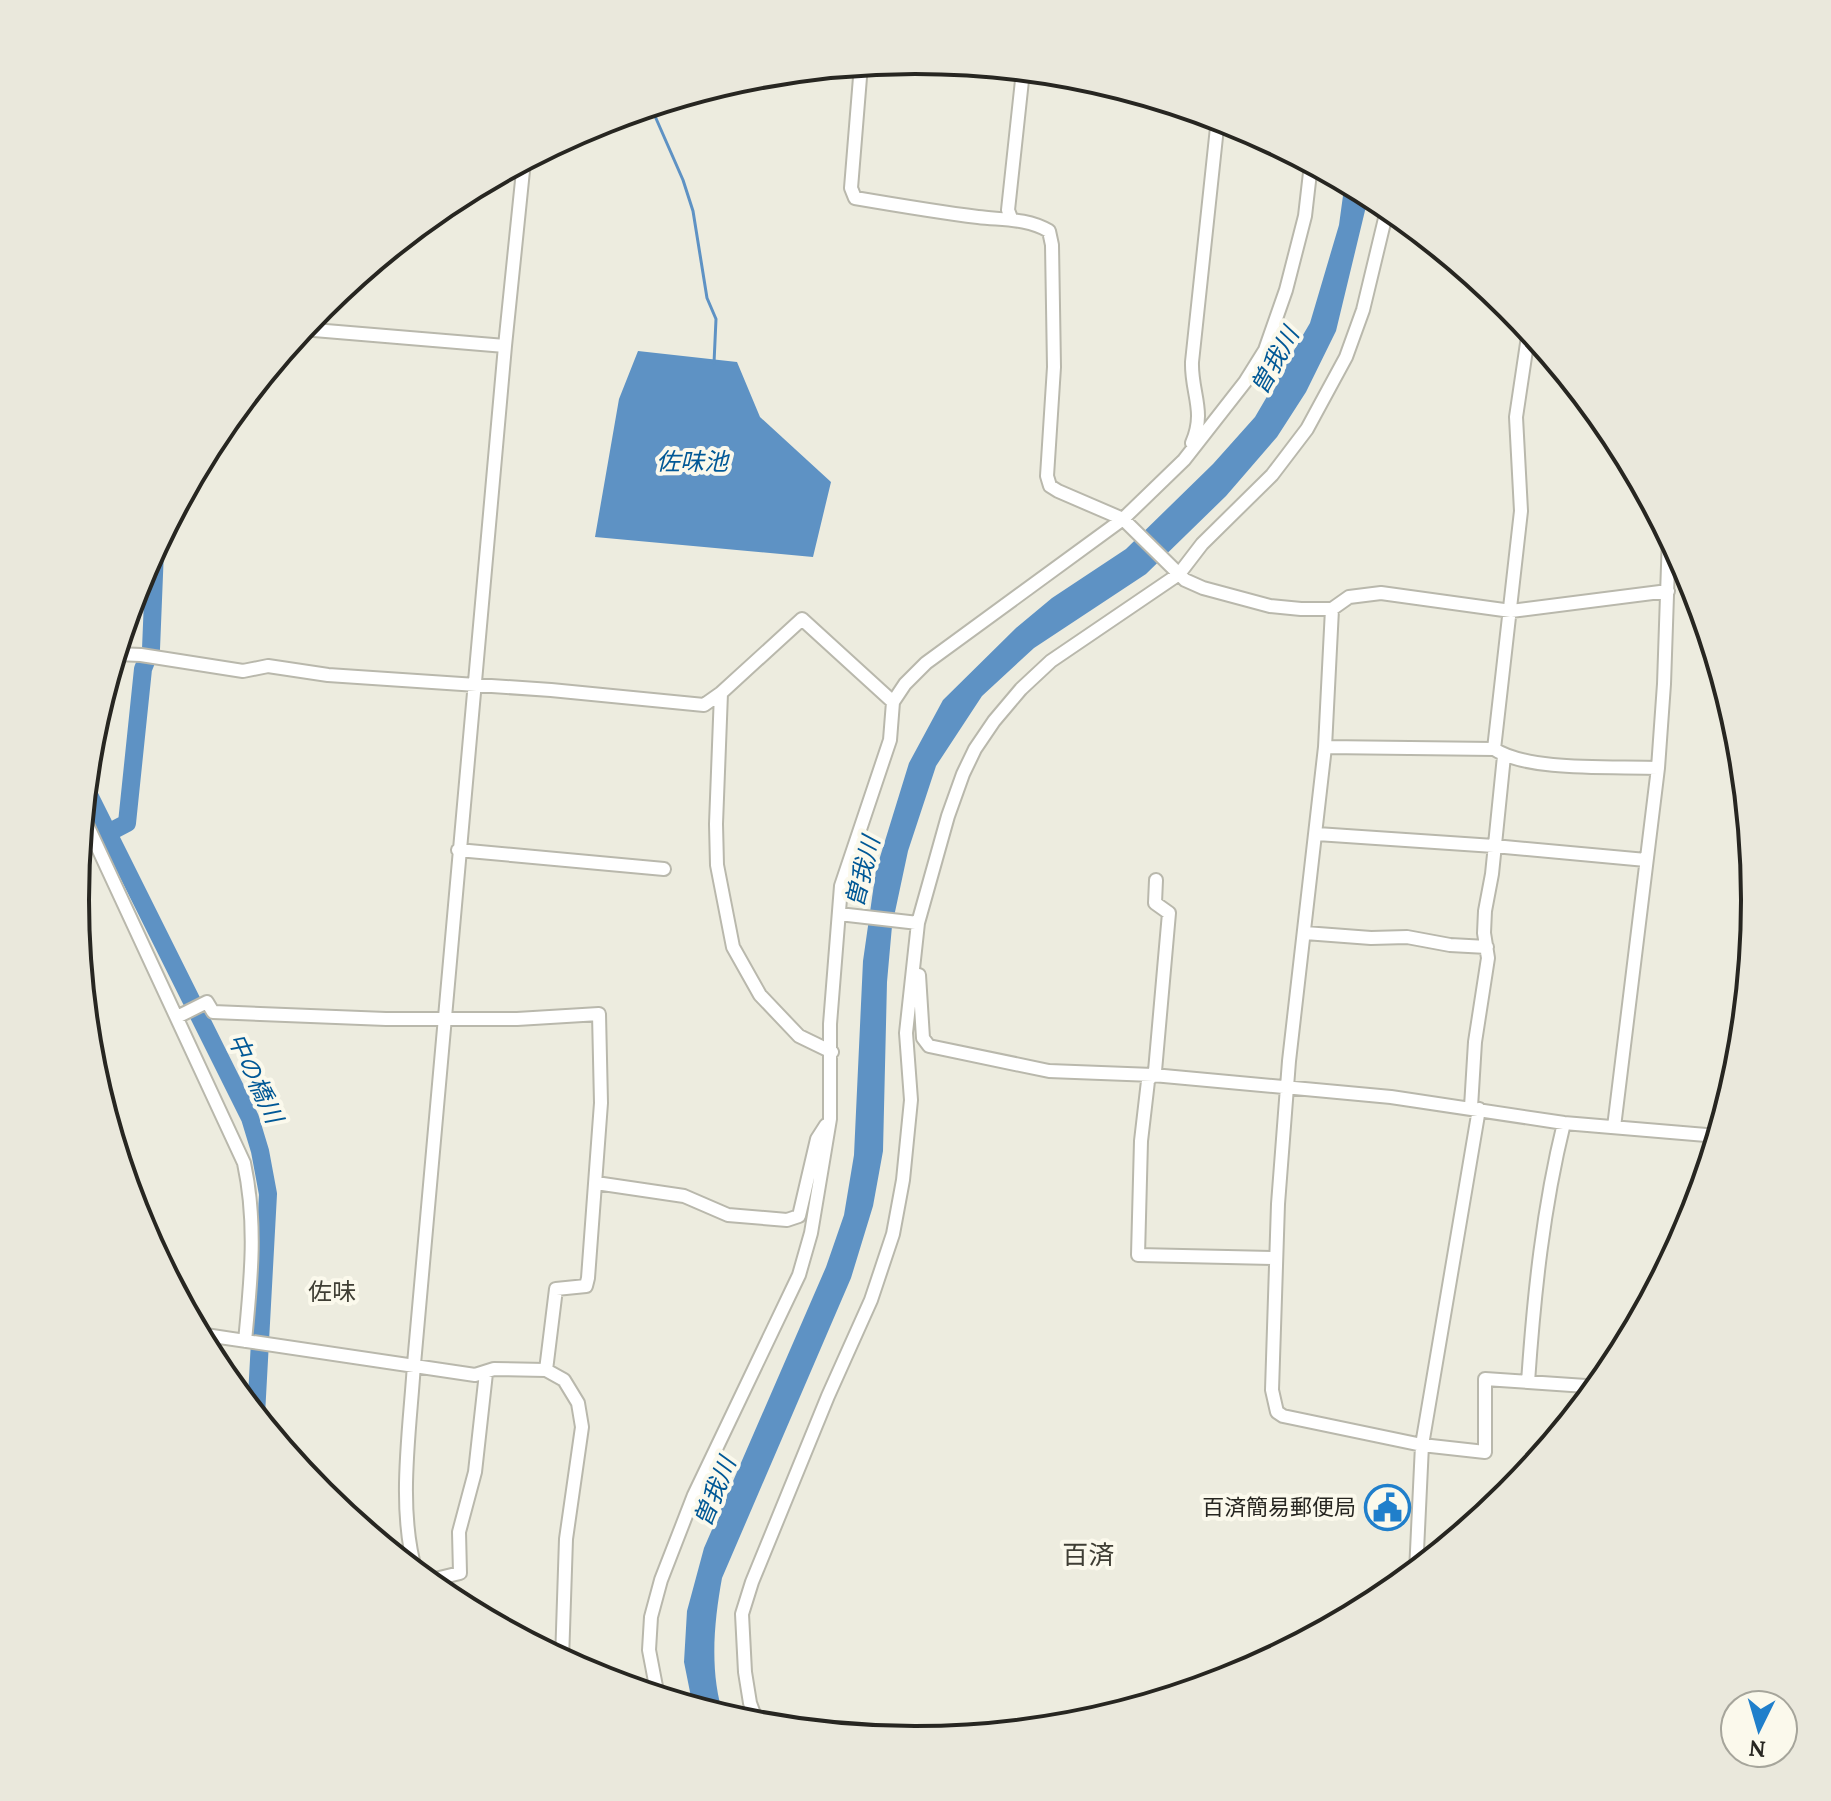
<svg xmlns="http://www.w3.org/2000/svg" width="1831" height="1801" font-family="Lora,'Noto Sans JP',serif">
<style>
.water{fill:#5e92c4}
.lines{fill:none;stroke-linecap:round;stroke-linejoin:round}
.stream{stroke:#5e92c4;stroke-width:3}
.river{stroke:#5e92c4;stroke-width:18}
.minor-casing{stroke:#b9b8ac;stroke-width:16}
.minor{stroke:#fff;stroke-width:12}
.labels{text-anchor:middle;stroke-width:8;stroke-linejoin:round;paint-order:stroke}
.poi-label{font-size:22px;fill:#272621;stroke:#fbf9ec;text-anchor:end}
.water-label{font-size:24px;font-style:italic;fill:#005896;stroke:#fbf9ec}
.neighbourhood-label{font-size:24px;fill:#3f3e34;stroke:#fbf9ec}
.quarter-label{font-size:26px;fill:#3f3e34;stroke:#fbf9ec}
.rim{fill:none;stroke:#272621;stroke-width:4}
</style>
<rect width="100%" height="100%" fill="#edecdf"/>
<!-- water -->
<path class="water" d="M1345,181L1369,194L1336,331L1306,392L1277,437L1226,496L1146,574L1034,648L982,696L936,766L908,851L892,926L887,982L883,1151L873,1206L851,1278L722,1578C714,1622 709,1673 724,1717L693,1707L684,1662L687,1611L704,1548L826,1267L844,1215L854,1155L863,961L876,870L909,763L943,700L1016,628L1052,598L1126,549L1213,464L1255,417L1310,323L1339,225Z
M638,351L737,362L760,417L831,482L813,557L595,537L619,399Z"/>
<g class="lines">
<!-- stream -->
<path class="stream" d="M651,107L683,180L693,211L707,298L716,319L714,363"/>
<!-- river -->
<path class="river" d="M86,789L250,1118L260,1151L268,1194L256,1415
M106,834L127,823L143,669L151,649L155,550"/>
<defs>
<path id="minor" d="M861,65L851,188L855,198C896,205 937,212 978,217C1002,220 1027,218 1049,231L1052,245L1054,367L1047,476L1050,486L1058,491L1123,519L1185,580L1203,588L1270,606L1301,609H1332L1349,597L1381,593L1511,611L1668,591
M1011,218L1008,210L1023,71
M302,329L505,346L524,161
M1192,443C1206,411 1191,393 1192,362L1218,118
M1332,609L1325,747L1289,1061L1278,1204L1272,1390L1277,1412L1283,1416L1422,1445L1485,1452V1379L1586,1386L1596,1389
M116,654L141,655L243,671L268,666L328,675L551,690L704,705L721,693L802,619L893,702
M721,693L716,824L717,865L733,947L760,995L799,1036L832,1052
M1325,747L1494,749C1529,772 1615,766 1658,768
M1494,749L1521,511L1516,417L1529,330
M83,816L244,1163C257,1223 251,1280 245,1341
M1317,834L1494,846L1646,860
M458,850L664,869
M1156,880L1155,903L1169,913L1155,1071L1148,1081L1141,1141L1138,1255L1275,1258
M839,914L918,923
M1305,933L1371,938L1407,937L1450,945L1487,947
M919,975L923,1038L929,1046L1049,1071L1153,1075L1391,1097L1564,1123L1718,1136
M177,1017L207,1002L213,1012L386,1019H517L599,1014L601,1103L588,1278L586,1286L556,1289L546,1370
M1471,1107L1475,1042L1488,958L1484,933L1485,911L1492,874L1504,756
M1614,1127L1658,768L1664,684L1669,536
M596,1183L684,1196L728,1215L787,1220L799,1216L817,1139L826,1125
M199,1334L475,1375L494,1369L546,1370L564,1380L578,1403L582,1427L566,1539L562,1660
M1528,1382C1534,1295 1543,1208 1564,1123
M416,1572C397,1509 410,1429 414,1364L505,346
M1416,1572L1422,1445L1479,1109
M427,1581L460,1573L459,1532L475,1472L486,1373
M658,1697L649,1650L651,1617L661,1580L694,1495L799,1275L811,1233L830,1119V1024L841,886L890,740L893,702L905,684L926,663L1123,519L1184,460L1245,382L1265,350L1286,290L1305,216L1311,164
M758,1725L750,1703L745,1672L742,1614L752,1582L828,1396L871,1300L893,1234L903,1180L911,1100L906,1033L918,923L948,816L963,774L975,749L994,721L1021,689L1051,661L1179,574L1202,544L1272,475L1307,429L1346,357L1363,310L1388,206"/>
</defs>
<!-- minor casing -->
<use href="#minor" class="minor-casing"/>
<!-- minor -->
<use href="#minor" class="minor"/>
</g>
<!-- icons -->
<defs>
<symbol id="civic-ring" viewBox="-11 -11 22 22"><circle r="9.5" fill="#fbf9ec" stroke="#207fcb" stroke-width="1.5"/><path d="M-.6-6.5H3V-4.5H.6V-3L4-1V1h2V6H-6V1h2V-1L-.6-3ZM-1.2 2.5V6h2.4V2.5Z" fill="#207fcb"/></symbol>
</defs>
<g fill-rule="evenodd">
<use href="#civic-ring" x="1362" y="1482" width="51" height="51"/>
</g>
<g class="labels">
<!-- poi labels -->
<g class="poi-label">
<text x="1356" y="1515">百済簡易郵便局</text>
</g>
<!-- water labels -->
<g class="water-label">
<text transform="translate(1275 361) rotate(-61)" y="8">曽我川</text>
<text x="692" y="470">佐味池</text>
<text transform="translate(863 872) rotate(-76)" y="8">曽我川</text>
<text transform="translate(255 1078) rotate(65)" y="8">中の橋川</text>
<text transform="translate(715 1492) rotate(-68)" y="8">曽我川</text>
</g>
<!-- neighbourhood labels -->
<g class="neighbourhood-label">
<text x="332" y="1300">佐味</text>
</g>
<!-- quarter labels -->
<g class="quarter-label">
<text x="1088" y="1564">百済</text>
</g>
</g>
<!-- crop -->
<path d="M0 0H1831V1801H0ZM89 900a826 826 0 1 1 1652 0a826 826 0 1 1-1652 0Z" fill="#eae8dc" fill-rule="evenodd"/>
<path class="rim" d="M89 900a826 826 0 1 1 1652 0a826 826 0 1 1-1652 0Z"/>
<!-- north arrow -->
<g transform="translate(1759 1729) rotate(185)"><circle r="38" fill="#fbf9ec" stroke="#a6a59b" stroke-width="2"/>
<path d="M0-6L14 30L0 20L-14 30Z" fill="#207fcb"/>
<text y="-12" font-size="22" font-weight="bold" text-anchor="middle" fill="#272621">N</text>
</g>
</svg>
